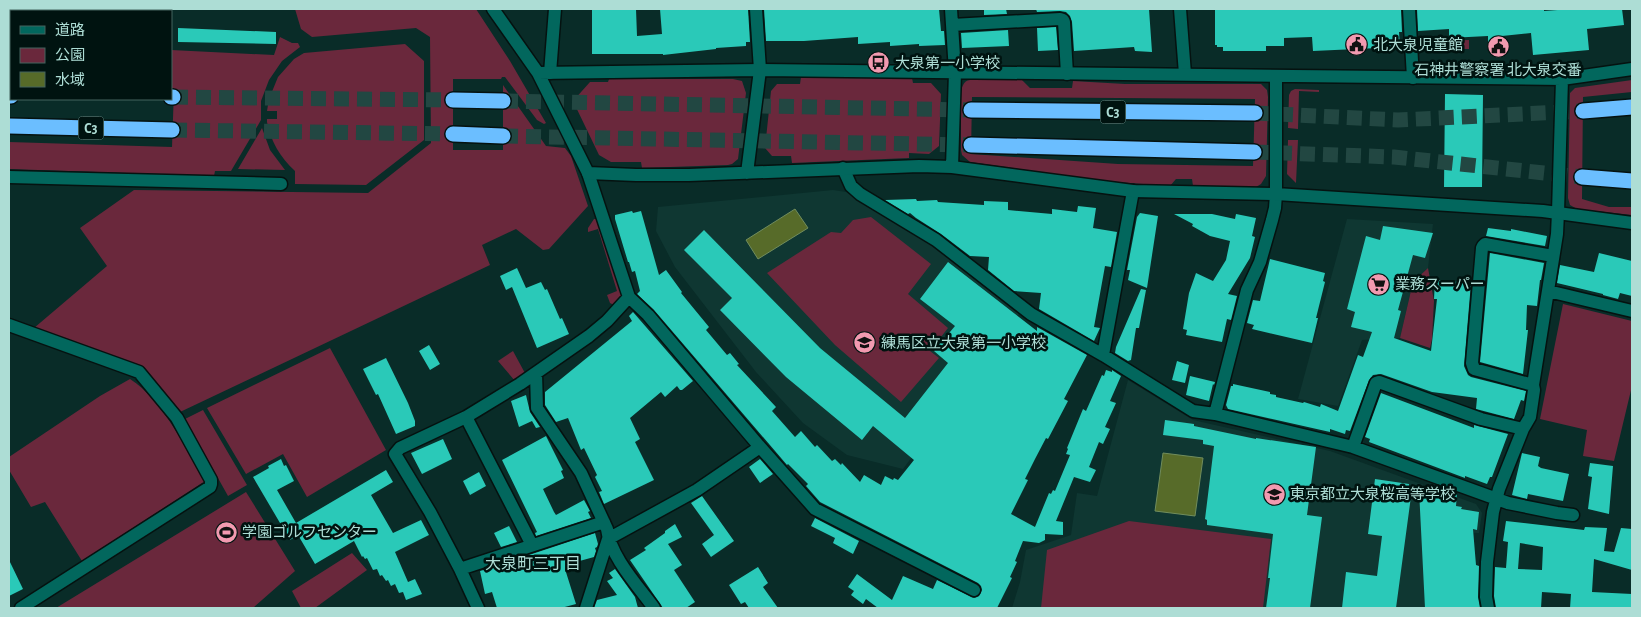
<svg xmlns="http://www.w3.org/2000/svg" width="1641" height="617" font-family="'Alegreya Sans','Noto Sans JP',sans-serif">
<style>
.built{fill:#0f3732}
.green{fill:#6a283c;fill-rule:evenodd}
.water{fill:#576b29;stroke:#718d5d}
.building{fill:#2ac9b8;fill-rule:evenodd}
.lines{fill:none;stroke-linecap:round;stroke-linejoin:round}
.motorway-tunnel{stroke:#224742;stroke-width:15;stroke-dasharray:15 8;stroke-linecap:butt}
.minor-casing{stroke:#051210;stroke-width:15}
.tertiary-casing{stroke:#051210;stroke-width:15}
.motorway-casing{stroke:#051210;stroke-width:18}
.minor{stroke:#02675d;stroke-width:12}
.tertiary{stroke:#02675d;stroke-width:12}
.motorway{stroke:#6bbeff;stroke-width:15}
.labels{text-anchor:middle;stroke-width:5;stroke-linejoin:round;paint-order:stroke}
.shield{fill:#001310;stroke:#79a09a;stroke-width:1}
.shield-label{font-size:14px;font-weight:bold;fill:#adddd5}
.poi-label{font-size:15px;fill:#adddd5;stroke:#001310;text-anchor:start}
.neighbourhood-label{font-size:16px;fill:#adddd5;stroke:#001310}
</style>
<rect width="100%" height="100%" fill="#092c28"/>
<!-- built -->
<path class="built" d="M833,190L846,192L933,246L1019,314L903,469L847,455L803,423L756,372L675,267L656,231L658,207Z
M1347,219L1433,224L1428,268L1413,282L1400,338L1362,340L1338,406L1298,399Z
M1128,380L1193,420L1330,451L1476,504L1482,513L1479,533L1425,532L1429,608H1012L1020,582L1026,550L1071,535L1077,493L1097,496Z"/>
<!-- green -->
<path class="green" d="M295,9H476L510,61L546,123L544,124L537,120L505,77H502L501,79H453V150H503V85L546,146L565,148L571,156L588,206L549,249L543,250L516,229L482,245L490,265L180,412L143,366L34,328L107,266L80,228L134,190L368,193L431,143L430,37L416,28L312,37L301,29Z
M280,37L292,43H298L300,47L282,61L269,80L261,101V120L231,171H215L214,176L9,169V142L172,147L174,89L171,88V50L274,55Z
M1469,40V49H1448L1417,51V41Z
M405,44L424,61V140L366,185L295,184V171C280,157 271,142 267,122V119H277V111H267L269,99L278,77L294,59L304,53Z
M801,77L912,78L913,83H931L941,94L939,146L929,154L909,153V158L792,163L791,156H772L765,148L771,91L777,84H800Z
M609,79H733L742,81L746,93L738,159L732,164L728,165L642,168L641,162H611L599,155L573,101L590,82H608Z
M1021,79L1030,88H1072L1073,81L1125,84H1261L1267,90L1268,97L1266,176L1261,184L1256,187L1193,186L1192,179H1176L1170,186L1103,181L970,162L962,155L961,150V93C962,87 963,81 970,80ZM972,97L1255,99L1253,166L1118,164L971,154Z
M1632,80V92L1583,97L1582,199L1609,207H1632V215L1577,209L1570,205L1568,198L1570,93L1575,88Z
M1295,89L1319,90V92L1299,91L1298,129L1288,128L1289,95L1291,91Z
M262,128L270,150L285,170L238,169Z
M1288,140H1298L1296,183L1287,174Z
M871,217L931,264L908,294L948,328L930,351L939,358L901,402L835,345L767,273L831,232L841,233L853,220Z
M594,219H597L622,294L614,305L610,303L607,295L617,291L598,229L588,232V228Z
M1428,268L1434,301L1432,339L1430,348L1400,338L1413,282Z
M1563,304L1632,321V386L1614,461L1583,456L1587,430L1540,419Z
M330,348L386,450L307,497L283,454L246,474L207,408Z
M513,351L526,375L515,381L498,361Z
M130,379C163,400 185,448 205,481L82,561L45,502L31,507L9,470V457L100,396Z
M203,410L247,485L228,496L185,419Z
M246,492L295,571L253,608H56Z
M1129,521L1271,539L1263,608H1041L1047,550Z
M352,553L367,570L315,608H301L292,591Z"/>
<!-- water -->
<path class="water" d="M795,209L808,228L758,259L746,240Z
M1163,453L1203,458L1195,516L1155,511Z"/>
<!-- building -->
<path class="building" d="M592,9H603V10L636,9L637,36L662,34L660,9H748L750,42H746V46L716,48V49L663,55V54H592Z
M764,9H939L941,31H944L945,45L919,46V44L890,46V42L858,44V37L804,41H766Z
M984,9H1006L1007,14L984,15Z
M1036,9H1149L1152,52L1135,51L1134,47L1074,51L1072,22L1070,16L1066,12L1060,11L1037,12Z
M1215,9H1354V10L1401,9L1402,32H1399L1400,47L1313,51L1312,37L1284,38V46H1266V51H1223V47H1217V45H1215Z
M1417,9H1544V11L1571,9H1598V10L1622,9L1624,25L1587,29L1589,50L1533,55L1531,33L1502,36L1503,50L1488,51V36L1449,38V29L1418,31Z
M1056,27L1058,50L1038,51L1037,28Z
M178,28L276,32V44L178,42Z
M1008,30L1009,46L962,48L961,33Z
M1445,94L1483,95L1482,187H1444Z
M916,199L917,201L937,200L938,202L984,205V201L1008,202V210L1052,214V209L1077,212L1078,206L1096,208L1093,228L1117,232L1111,267L1105,266L1094,327L1100,328L1094,341L1039,309L1041,293L1014,291L988,270L989,257L970,256L941,234L916,218L910,213L908,214L885,200Z
M632,211L633,213L641,211L659,275L666,270L682,292L681,293L709,327L706,330L727,355L730,353L739,364L737,365L776,407L772,411L795,437L801,431L815,447L817,445L832,461L835,459L841,465L842,463L860,482L864,475L881,485L885,476L893,480L894,478L898,480L914,460L873,426L862,440L786,377L720,310L732,298L684,250L704,230L820,348L905,418L948,363L934,351L955,326L920,299L948,262L1037,331V327L1087,355L1064,399L1068,401L1048,439L1046,438L1035,459L1025,479L1028,480L1011,514L1035,527L1049,493L1051,494L1053,490L1055,491L1070,455L1066,454L1068,449L1067,448L1083,409L1086,411L1102,375L1104,376L1106,370L1112,372V370L1121,376L1110,401L1116,403L1105,427L1110,429L1103,444L1099,442L1089,467L1096,470L1090,482L1074,477L1056,521L1063,522V535L1045,534V540L1039,543L1023,541L1015,561L1017,562L1010,577L1012,578L997,608H878L866,599L863,604L851,595L854,591L848,587L857,574L892,600L903,576L933,589L937,580L974,598L979,596L982,590L981,586L978,583L820,502L806,486L808,484L788,464L787,465L654,310L637,294L640,291L635,271L632,272L629,262H628L615,219V215Z
M1140,213L1158,216L1147,288L1128,280L1130,270H1127L1137,217Z
M1174,214H1212L1235,219L1236,214L1256,218L1252,236L1255,237L1250,258L1228,294L1237,296L1231,320L1227,319L1222,342L1186,335L1187,330L1183,329L1189,293L1196,273L1213,281L1226,260L1230,241L1210,236L1192,226L1193,224Z
M1383,226L1433,233L1425,258L1413,255L1398,310L1401,311L1394,338L1431,351L1437,299H1434L1435,280L1471,283L1464,366L1468,375L1471,377L1526,391L1524,401L1521,400L1514,419L1476,409L1477,398L1432,392L1381,374L1373,375L1369,380L1350,431L1346,430L1345,434L1330,429V432L1228,409L1226,405L1231,386H1233V384L1270,392V394L1276,395V397L1303,403L1304,402L1320,407L1321,404L1338,411L1358,355L1363,357L1372,332L1351,327L1355,312L1347,309L1366,236L1380,240Z
M1488,228L1511,231V229L1547,236L1545,246L1486,236Z
M1490,253L1544,263L1541,280H1540L1537,306L1527,305L1526,330H1528L1523,374L1480,362Z
M1599,253L1632,261V296L1620,293L1618,299L1603,295V294L1557,283L1560,265L1594,272Z
M1270,259L1325,273L1323,281L1325,282L1316,318H1318L1312,343L1252,329L1254,325L1247,323L1253,300L1260,301Z
M517,268L526,288L541,282L545,290L547,289L560,319L562,318L569,334L537,348L512,287L506,290L500,276Z
M1141,289L1146,290L1139,328H1136L1131,360L1128,361L1115,353L1116,347Z
M633,312L693,381L682,390H680L677,386L665,397L661,392L630,418L640,439L635,442L654,480L604,504L599,492L602,491L595,477L597,475L584,448L581,450L568,418L556,422L545,405V392L632,321L629,316Z
M429,345L440,364L430,370L419,351Z
M386,358L408,403L415,421V426L396,434L378,394L376,395L363,369Z
M1177,361L1189,365L1185,383L1172,380Z
M1190,376L1215,382L1214,385L1213,384L1209,401L1186,395Z
M1381,393L1474,428V425L1508,434L1492,477H1490L1487,484L1465,476V478L1369,442L1370,439L1365,437Z
M526,395L530,412L540,427L536,428L532,421L519,427L511,401Z
M1165,420L1194,424V426L1256,439V438L1316,447L1307,515L1322,517L1310,608H1266L1270,578H1268L1273,534L1207,525V520L1205,519L1214,446L1203,444V440L1163,435Z
M546,436L563,470L561,471L564,478L543,489L554,512L556,515L584,500L590,511L588,512L591,518L536,536L535,533L537,532L502,460Z
M443,439L452,459L422,474L411,453Z
M1522,453L1540,457L1538,466L1541,468L1569,474L1563,501L1528,494L1527,499L1512,495Z
M281,459L284,466L286,465L294,481L277,490L296,523L386,470L393,482L371,495L393,533L421,520L429,535L395,552L408,582L415,579L422,594L406,600L403,592L399,593L395,584L391,586L388,580L386,581L382,575L380,576L377,569L373,570L367,558L365,559L363,556L362,557L354,541L315,564L298,535L290,540L253,477L269,468L268,466Z
M760,459L773,474L760,483L749,467Z
M1590,463L1613,466L1609,514L1588,509L1592,477L1588,476Z
M479,472L486,486L470,495L463,481Z
M1375,479L1409,484V488L1412,489L1396,608H1342L1346,572L1377,576L1382,536L1368,534Z
M1434,487L1445,489L1457,493L1456,506L1462,507L1461,509L1479,512L1477,530L1473,529L1476,565L1479,566L1478,597L1480,608H1425L1419,490L1434,492Z
M702,496L734,541L711,557L702,544L714,535L691,503Z
M815,518L859,541L853,554L833,543L835,538L811,526Z
M1506,521L1584,530L1585,527L1607,528L1604,551L1614,552L1621,528L1632,529V570L1594,559L1592,592L1632,594V608H1570L1571,594L1542,592L1541,608H1496L1494,596L1495,567L1506,568L1508,542L1503,541ZM1520,543L1543,547L1542,570L1518,569Z
M675,524L682,537L668,544L682,565L674,570L695,602L686,608H663L630,560L646,550L644,548L665,533V531Z
M509,526L517,542L501,547L494,533Z
M595,533L598,544L597,547L595,548L596,551L594,557L576,562L577,566L565,569L576,604L561,608H497L492,592L485,594L480,571L508,563V562Z
M9,560L23,589L9,596Z
M758,567L768,583L763,587L778,608H749L745,602L741,604L729,585Z
M615,569L635,597L638,608H594L597,600L617,595L607,581L613,578L609,573Z"/>
<g class="lines">
<!-- motorway-tunnel -->
<path class="motorway-tunnel" d="M173,97L453,100
M503,101L971,110
M1255,113L1398,120L1583,111
M172,130L453,134
M503,136L971,145
M1254,152L1394,157L1582,177"/>
<defs>
<path id="minor" d="M756,9L760,70
M951,9L955,72
M1180,9L1185,74
M1409,9L1413,78
M952,25L1060,19L1063,20L1064,22L1067,74
M550,73L555,9
M843,168L851,186L860,194L936,240L1031,314L1103,355L1193,411L1215,414L1353,447L1508,503L1557,513L1573,515
M588,173L629,297L648,315L760,447L815,509L974,590
M9,177L281,184
M1548,291L1632,311
M9,325L139,372L177,418L211,480V484L210,487L21,608
M1103,355L1133,191
M536,373L537,408L581,473L607,529C610,556 638,586 654,608
M1533,385L1474,369L1472,363L1482,248L1483,246L1485,244L1553,256
M1215,414L1247,290L1260,262L1272,220L1275,208L1276,194
M466,417L532,545
M1353,447L1376,383L1379,382L1481,419L1523,429
M460,569L604,522
M478,608L460,569L430,512L395,454L400,448L466,417L520,384L589,336L607,321L629,297
M586,608L608,539L697,490L760,447
M1488,608L1486,597L1487,562L1493,512L1499,489L1523,429L1530,417L1534,390L1533,385L1557,234L1558,212"/>
<path id="tertiary" d="M493,9L538,73L588,173L636,175H689L919,166L952,167L1133,191L1276,194L1543,211L1632,223
M538,73L760,70L1562,79L1632,69
M952,167L955,72
M747,173L760,70
M1276,194V77
M1558,212L1562,79"/>
<path id="motorway" d="M9,96H11
M171,97H173
M453,100L503,101
M971,110L1255,113
M1583,111L1632,107
M9,126L172,130
M453,134L503,136
M971,145L1254,152
M1582,177L1632,181"/>
</defs>
<!-- minor casing -->
<use href="#minor" class="minor-casing"/>
<!-- tertiary casing -->
<use href="#tertiary" class="tertiary-casing"/>
<!-- motorway casing -->
<use href="#motorway" class="motorway-casing"/>
<!-- minor -->
<use href="#minor" class="minor"/>
<!-- tertiary -->
<use href="#tertiary" class="tertiary"/>
<!-- motorway -->
<use href="#motorway" class="motorway"/>
</g>
<!-- icons -->
<defs>
<symbol id="civic-disc" viewBox="-11 -11 22 22"><circle r="9.5" fill="#f29ab0" stroke="#001310"/><path d="M-.6-6.5H3V-4.5H.6V-3L4-1V1h2V6H-6V1h2V-1L-.6-3ZM-1.2 2.5V6h2.4V2.5Z" fill="#111"/></symbol>
<symbol id="bus-disc" viewBox="-11 -11 22 22"><circle r="9.5" fill="#f29ab0" stroke="#001310"/><path d="M-5-6H5V4H4V6H2V4H-2V6H-4V4H-5ZM-3.5-4V0h7V-4ZM-3.5 1.2v1.5H-2V1.2ZM2 1.2v1.5H3.5V1.2Z" fill="#111"/></symbol>
<symbol id="supermarket-disc" viewBox="-11 -11 22 22"><circle r="9.5" fill="#f29ab0" stroke="#001310"/><path d="M-6-5.5h2.5l.6 2H6L4.5 2H-2.5L-4.4-4H-6ZM-1.5 3.2a1.3 1.3 0 1 0 .1 0ZM3 3.2a1.3 1.3 0 1 0 .1 0Z" fill="#111"/></symbol>
<symbol id="school-disc" viewBox="-11 -11 22 22"><circle r="9.5" fill="#f29ab0" stroke="#001310"/><path d="M0-5L7-2L0 1L-7-2ZM-4 1L0 2.5L4 1V4Q0 6-4 4Z" fill="#111"/></symbol>
<symbol id="stadium-disc" viewBox="-11 -11 22 22"><circle r="9.5" fill="#f29ab0" stroke="#001310"/><path d="M0-5a6.5 5 0 1 0 0 10a6.5 5 0 1 0 0-10ZM-3.5-1.8h7v3.6h-7Z" fill="#111"/></symbol>
</defs>
<g fill-rule="evenodd">
<use href="#civic-disc" x="1344" y="32" width="25" height="25"/>
<use href="#civic-disc" x="1486" y="34" width="25" height="25"/>
<use href="#bus-disc" x="866" y="50" width="25" height="25"/>
<use href="#supermarket-disc" x="1366" y="272" width="25" height="25"/>
<use href="#school-disc" x="852" y="330" width="25" height="25"/>
<use href="#school-disc" x="1262" y="482" width="25" height="25"/>
<use href="#stadium-disc" x="214" y="520" width="25" height="25"/>
</g>
<g class="labels">
<!-- shield labels -->
<g class="shield">
<rect x="1100.5" y="100.5" width="25" height="23" rx="4"/>
<rect x="78.5" y="116.5" width="25" height="23" rx="4"/>
</g>
<g class="shield-label">
<text x="1113" y="117">C3</text>
<text x="91" y="133">C3</text>
</g>
<!-- poi labels -->
<g class="poi-label">
<text x="1373" y="50">北大泉児童館</text>
<text x="895" y="68">大泉第一小学校</text>
<text x="1498" y="75" text-anchor="middle">石神井警察署 北大泉交番</text>
<text x="1395" y="289">業務スーパー</text>
<text x="881" y="348">練馬区立大泉第一小学校</text>
<text x="1290" y="499">東京都立大泉桜高等学校</text>
<text x="242" y="537">学園ゴルフセンター</text>
</g>
<!-- neighbourhood labels -->
<g class="neighbourhood-label">
<text x="533" y="569">大泉町三丁目</text>
</g>
</g>
<!-- border -->
<rect width="1641" height="617" fill="none" stroke="#adddd5" stroke-width="20"/>
<!-- legend -->
<rect x="10" y="10" width="162" height="90" fill="#001310" stroke="#45645f"/>
<rect x="20" y="26" width="25" height="8" fill="#02675d" stroke="#45645f"/>
<text x="55" y="35" font-size="15" fill="#adddd5">道路</text>
<rect x="20" y="48" width="25" height="15" fill="#6a283c" stroke="#45645f"/>
<text x="55" y="60" font-size="15" fill="#adddd5">公園</text>
<rect x="20" y="72" width="25" height="15" fill="#576b29" stroke="#45645f"/>
<text x="55" y="85" font-size="15" fill="#adddd5">水域</text>
</svg>
